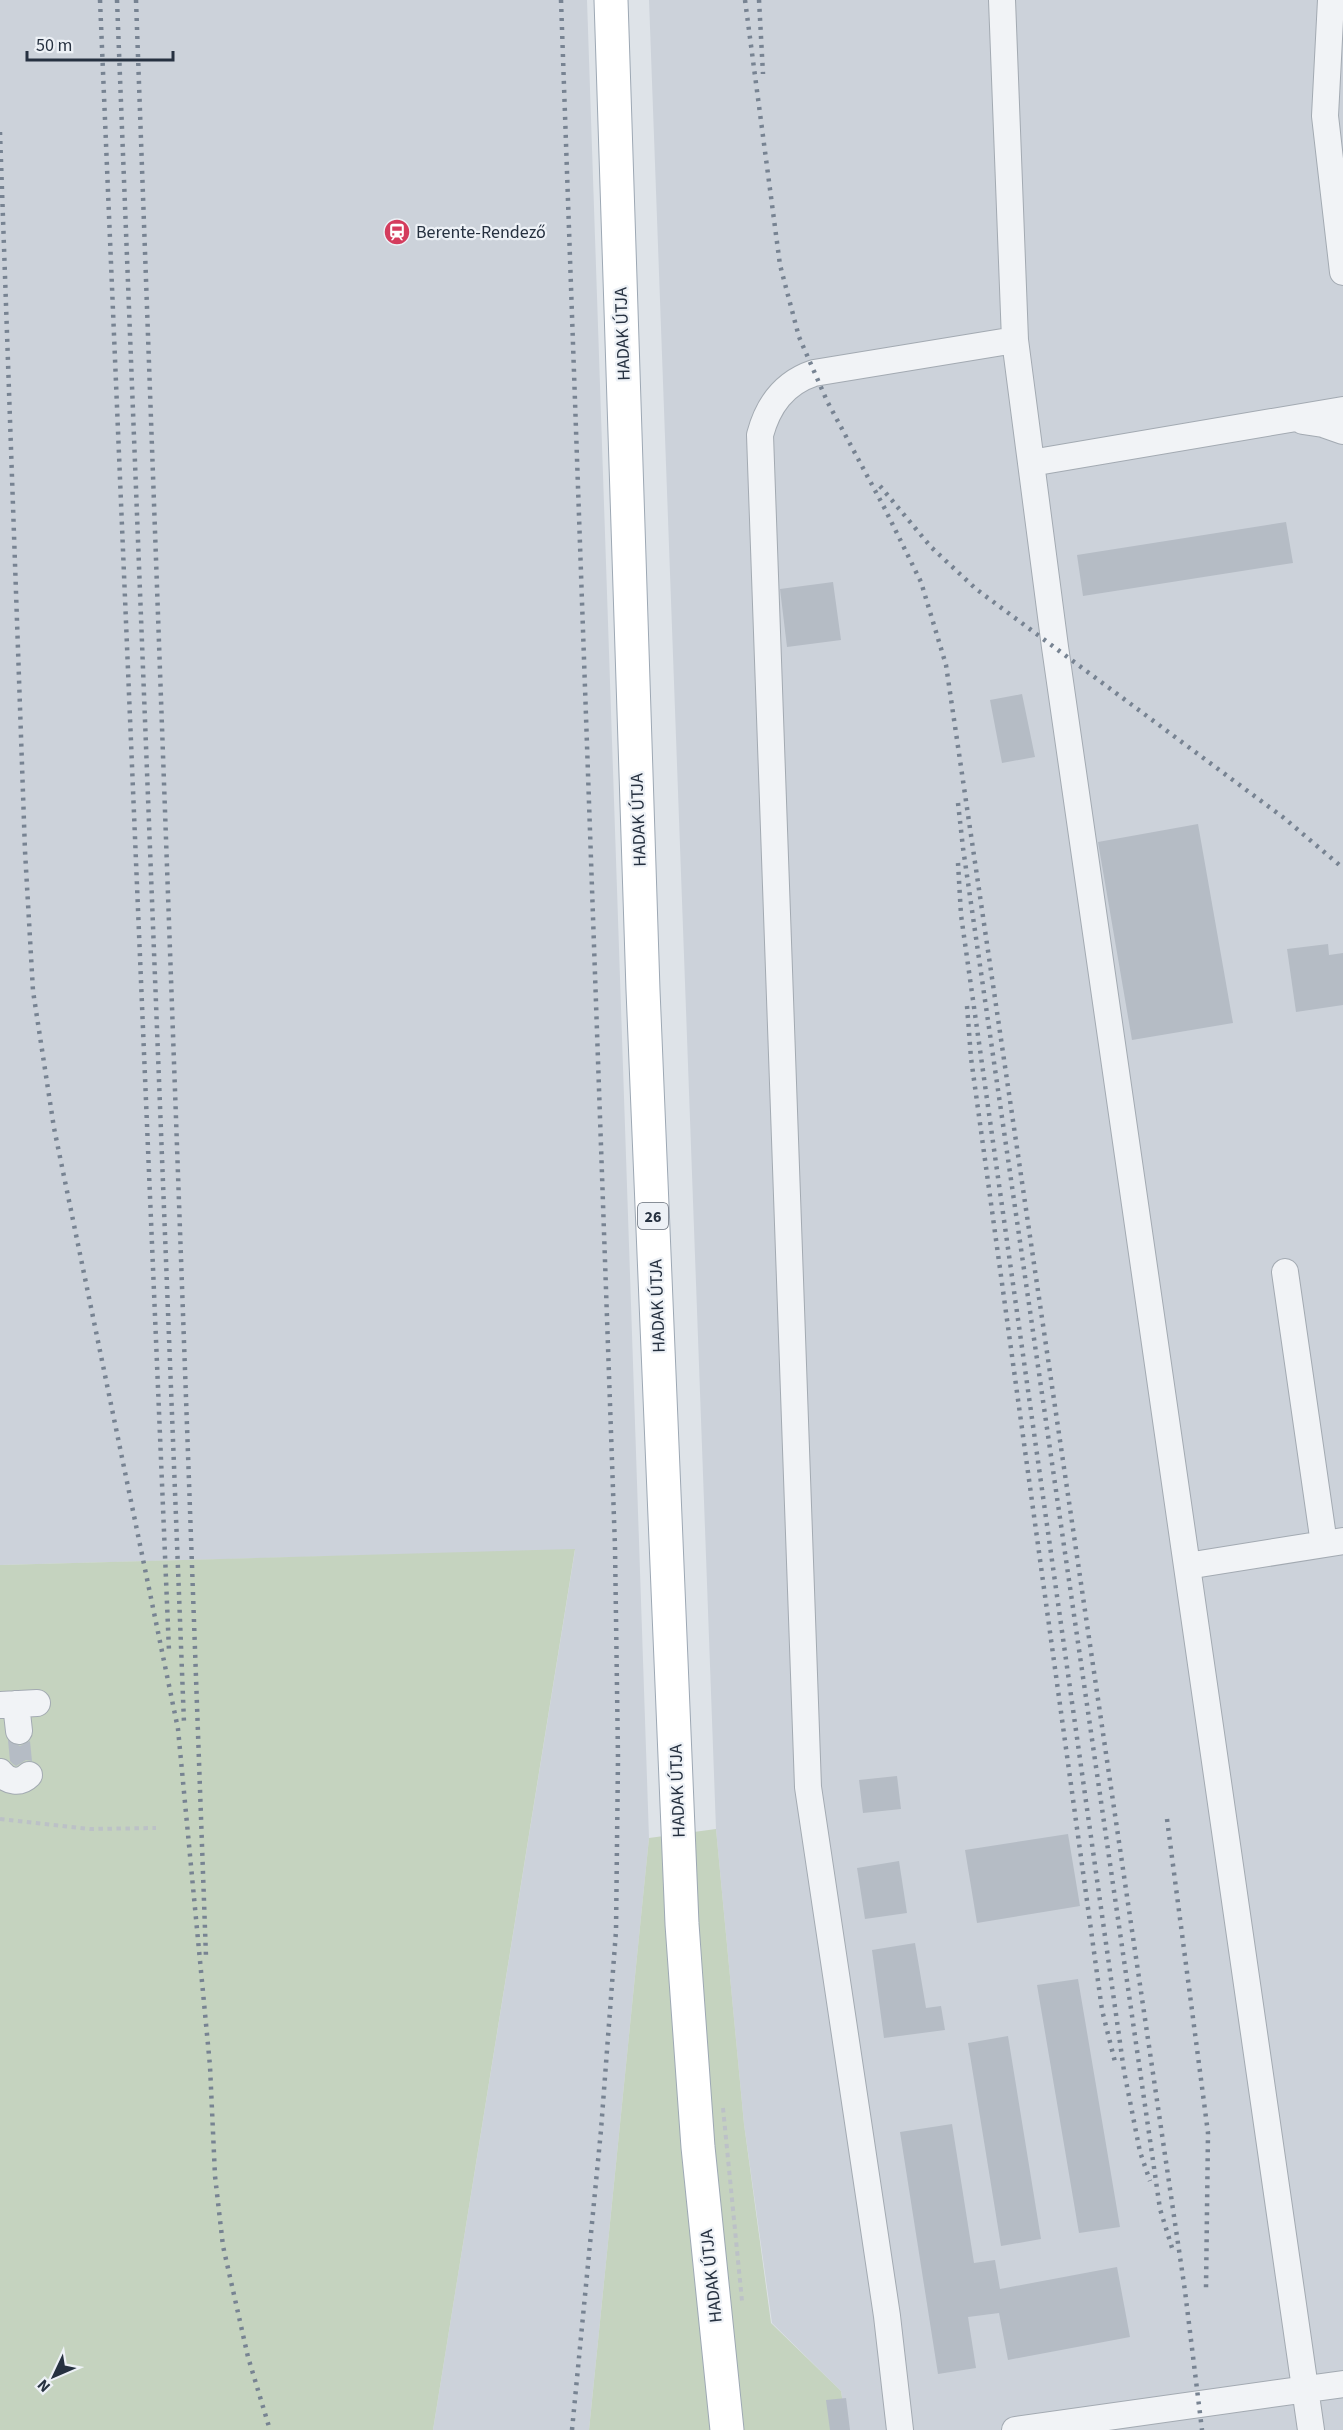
<svg xmlns="http://www.w3.org/2000/svg" width="1343" height="2430" font-family="'Source Sans 3',sans-serif">
<style>
.built{fill:#ccd2da}
.green{fill:#c5d3bf}
.building{fill:#b5bcc5}
.lines{fill:none;stroke-linecap:round;stroke-linejoin:round}
.minor-casing{stroke:#a3aab2;stroke-width:28}
.major-casing{stroke:#9da8b4;stroke-width:35}
.path{stroke:#bcc1c7;stroke-width:4;stroke-dasharray:4.5 4.5;stroke-linecap:butt}
.minor{stroke:#f1f3f6;stroke-width:26}
.major{stroke:#fff;stroke-width:33}
.rail{stroke:#778392;stroke-width:4.5;stroke-dasharray:3 6;stroke-linecap:butt}
.labels{text-anchor:middle;stroke-width:4.5;stroke-linejoin:round;paint-order:stroke}
.shield{fill:#edf1f6;stroke:#626b77;stroke-width:1.5}
.shield-label{font-size:16px;font-weight:bold;fill:#263140}
.poi-label{font-size:18px;fill:#263140;stroke:#edf1f6;text-anchor:start}
.street-label{font-size:18px;fill:#263140;stroke:#edf1f6}
</style>
<rect width="100%" height="100%" fill="#dee3e8"/>
<!-- built -->
<path class="built" d="M0,0H587L649,1838L589,2430H433L575,1550L0,1565Z
M649,0H1343V2430H847L841,2391L772,2323L744,2124L716,1829Z"/>
<!-- green -->
<path class="green" d="M575,1549L433,2430H0V1565Z
M716,1829L744,2124L771,2323L841,2391L847,2430H589L649,1838Z"/>
<!-- building -->
<path class="building" d="M1286,522L1293,563L1083,596L1077,555Z
M833,582L841,640L787,647L780,589Z
M1022,694L1035,757L1002,763L990,700Z
M1198,824L1233,1023L1132,1040L1098,842Z
M1328,944L1329,955L1343,953V1005L1296,1012L1287,949Z
M8,1740L20,1746L30,1741L32,1761L26,1760L16,1766L13,1764L10,1761Z
M897,1776L901,1809L863,1813L859,1780Z
M1068,1834L1080,1906L977,1923L965,1850Z
M899,1861L907,1913L865,1919L857,1868Z
M915,1943L926,2008L941,2006L945,2030L884,2038L872,1950Z
M1078,1979L1120,2227L1079,2233L1037,1985Z
M1008,2036L1041,2239L1001,2246L968,2043Z
M952,2124L974,2263L995,2260L1000,2289L1117,2267L1130,2337L1008,2360L999,2313L968,2317L976,2368L938,2374L900,2132Z
M846,2398L850,2430H830L826,2400Z"/>
<g class="lines">
<defs>
<path id="minor" d="M1002,0L1015,340L1055,647L1311,2430
M1331,0L1325,116L1343,272
M1303,421L1323,424L1343,431
M1031,463L1343,410
M1285,1272L1324,1544
M1187,1566L1343,1541
M16,1704L19,1731
M0,1705L37,1703
M0,1772C8,1782 20,1784 29,1775
M900,2430L887,2316L808,1787L760,435C768,405 784,383 814,373L1015,340
M1015,2430L1343,2384"/>
<path id="major" d="M611,0L643,990L682,1924L698,2147L727,2430"/>
</defs>
<!-- minor casing -->
<use href="#minor" class="minor-casing"/>
<!-- major casing -->
<use href="#major" class="major-casing"/>
<!-- path -->
<path class="path" d="M0,1819L90,1829L156,1828
M723,2108L742,2301"/>
<!-- minor -->
<use href="#minor" class="minor"/>
<!-- major -->
<use href="#major" class="major"/>
<!-- rail -->
<path class="rail" d="M100,0L169,1651
M117,0L184,1723
M136,0L206,1957
M561,0L615,1547L618,1758L616,1931L601,2130L572,2430
M745,0L780,265L799,337L827,401L885,509L921,582L946,665L1185,2291L1202,2430
M759,0L763,74
M0,132L25,851L33,991L54,1128L178,1729L210,2066L215,2176L223,2246L248,2357L270,2430
M880,486L931,547L976,589L1284,818L1343,868
M958,803L963,848L1160,2209L1173,2251
M958,863L961,915L1124,2071L1140,2152L1150,2181
M967,1006L971,1058L1102,2010L1116,2066
M1167,1819L1208,2133L1206,2288"/>
</g>
<!-- icons -->
<defs>
<symbol id="station-disc" viewBox="-11 -11 22 22"><circle r="9.5" fill="#d43c5d" stroke="#edf1f6"/><path d="M-3-6H3Q5-6 5-4V2Q5 4 3 4L4.5 6H3L1.5 4h-3L-3 6H-4.5L-3 4Q-5 4-5 2V-4Q-5-6-3-6ZM-3.5-4v3h7v-3ZM-3.5 1v1.5H-2V1ZM2 1v1.5H3.5V1Z" fill="#fff"/></symbol>
</defs>
<g fill-rule="evenodd">
<use href="#station-disc" x="382" y="217" width="30" height="30"/>
</g>
<g class="labels">
<!-- shield labels -->
<rect class="shield" x="638" y="1203" width="30" height="26" rx="4.5"/>
<g class="shield-label">
<text x="653" y="1222">26</text>
</g>
<!-- poi labels -->
<g class="poi-label">
<text x="416" y="238">Berente-Rendező</text>
</g>
<!-- street labels -->
<g class="street-label">
<text transform="translate(622 334) rotate(-92)" y="6">HADAK ÚTJA</text>
<text transform="translate(638 820) rotate(-92)" y="6">HADAK ÚTJA</text>
<text transform="translate(657 1306) rotate(-92)" y="6">HADAK ÚTJA</text>
<text transform="translate(677 1791) rotate(-92)" y="6">HADAK ÚTJA</text>
<text transform="translate(711 2276) rotate(-96)" y="6">HADAK ÚTJA</text>
</g>
</g>
<!-- north arrow -->
<g transform="translate(54 2376) rotate(226)" stroke="#edf1f6" stroke-width="4.5" paint-order="stroke">
<path d="M0-4.5L10 22L0 15L-10 22Z" fill="#263140"/>
<text y="-9" font-size="16" font-weight="bold" text-anchor="middle" fill="#263140">N</text>
</g>
<!-- scale -->
<path d="M27 51v9h146v-9" fill="none" stroke="#263140" stroke-width="3"/>
<text x="36" y="51" font-size="18" fill="#263140" stroke="#edf1f6" stroke-width="4.5" paint-order="stroke">50 m</text>
</svg>
